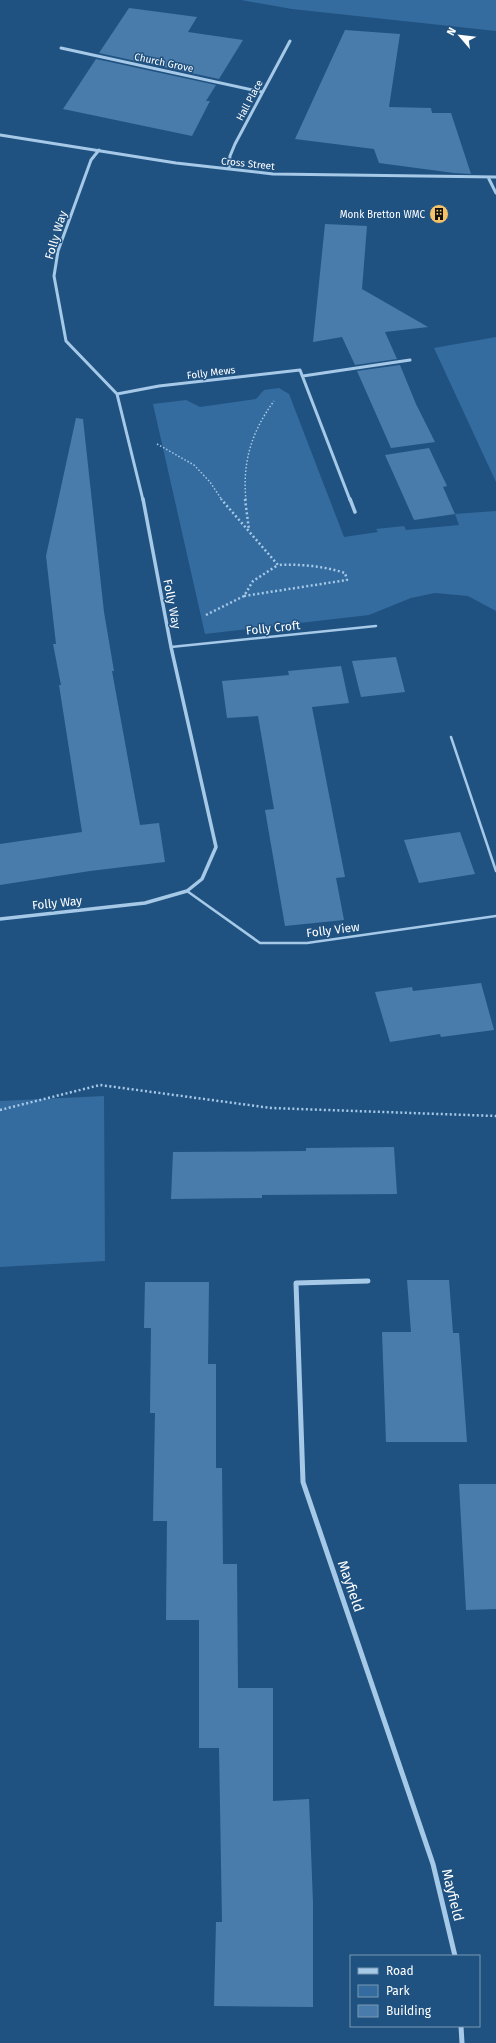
<svg xmlns="http://www.w3.org/2000/svg" width="496" height="2043" font-family="'Fira Sans',sans-serif">
<style>
.green{fill:#346ca0}
.building{fill:#497cab}
.lines{fill:none;stroke-linecap:round;stroke-linejoin:round}
.path-far1{stroke:#a6c9e8;stroke-width:1.5;stroke-dasharray:1.5 2;stroke-linecap:butt}
.path{stroke:#a6c9e8;stroke-width:2.5;stroke-dasharray:2 2.5;stroke-linecap:butt}
.service{stroke:#a6c9e8;stroke-width:2.5}
.minor-far2{stroke:#a6c9e8;stroke-width:3}
.minor-far1{stroke:#a6c9e8;stroke-width:3.5}
.minor{stroke:#a6c9e8;stroke-width:5}
.labels{text-anchor:middle;stroke-width:3;stroke-linejoin:round;paint-order:stroke}
.far-street-label{font-size:10px;fill:#fff;stroke:#205281}
.far-poi-label{font-size:10px;fill:#fff;stroke:#205281;text-anchor:end}
.street-label{font-size:12px;fill:#fff;stroke:#205281}
.near-street-label{font-size:14px;fill:#fff;stroke:#205281}
</style>
<rect width="100%" height="100%" fill="#205281"/>
<!-- green -->
<path class="green" d="M241,0H496V31L292,9Z
M496,337V482L434,348Z
M279,388L289,394L344,537L378,532L376,529L404,526L406,530L459,525L455,514L496,511V611L468,596L435,593L411,598L369,615L205,634L153,404L186,400L200,407L256,399L264,390Z
M104,1096L105,1261L0,1267V1101Z"/>
<!-- building -->
<path class="building" d="M129,8L197,17L188,32L243,40L219,79L99,53Z
M345,30L400,34L389,107L431,108L432,113H451L471,174L454,173L379,163L374,149L295,139Z
M96,59L216,85L206,101H210L192,136L63,109Z
M325,224L367,226L362,289L428,327L385,332L397,359L355,365L342,337L313,342Z
M400,365L416,404L435,442L391,448L357,371Z
M76,418L83,419L104,612L114,671H112L140,825L159,823L165,862L90,871L0,885V844L82,832L59,685H61L53,644H56L46,556Z
M429,448L447,486L443,487L455,514L414,520L385,455Z
M396,657L405,692L361,697L352,661Z
M341,666L349,703L312,707L345,877L336,878L344,920L285,926L265,810L274,809L258,716L227,718L222,681L289,675L288,671Z
M460,832L475,874L419,883L404,840Z
M481,983L494,1030L441,1037L440,1034L390,1042L375,992L412,987L413,991Z
M394,1147L397,1194L262,1195V1198L171,1199L173,1152L306,1151V1148Z
M407,1280H449L453,1333H459L467,1442H386L382,1332H411Z
M145,1282H209L208,1364H216V1468H222L223,1564H237L238,1688H273V1801L309,1799L313,1903V2007L214,2006L216,1922H222L219,1748H199V1620H166L167,1521H153L155,1413H150L151,1328H144Z
M459,1484H496V1609L466,1610Z"/>
<g class="lines">
<!-- path-far1 -->
<path class="path-far1" d="M157,444L194,465L210,482L222,500
M246,500C242,462 252,431 274,401"/>
<!-- path -->
<path class="path" d="M245,499L249,530
M244,596L347,580L345,573C323,566 301,564 278,565
M206,615L244,596L253,581L278,565L221,499
M0,1110L100,1085L271,1108L496,1116"/>
<!-- service -->
<path class="service" d="M171,647L376,626
M451,737L496,871
M187,891L260,943H307L496,916"/>
<!-- minor-far2 -->
<path class="minor-far2" d="M61,48L262,92
M0,135L176,163L273,174L496,177
M99,150L91,160L58,251L54,276L66,341L117,394L143,500
M229,169L230,156L235,144L290,41
M488,177L496,193
M303,376L410,360
M117,394L159,386L300,370L350,500"/>
<!-- minor-far1 -->
<path class="minor-far1" d="M350,499L355,512
M0,919L145,903L187,891L202,879L216,847L171,647L143,499"/>
<!-- minor -->
<path class="minor" d="M368,1281L296,1283L303,1482L433,1864L455,1956
M461,2026L462,2043"/>
</g>
<!-- icons -->
<defs>
<symbol id="building-disc" viewBox="-11 -11 22 22"><circle r="9.5" fill="#f5c267" stroke="#205281"/><path d="M-4-6H4V6H1V3H-1V6H-4ZM-2.5-4.3h1.7v1.8h-1.7ZM.8-4.3h1.7v1.8H.8ZM-2.5-1h1.7V.8h-1.7ZM.8-1h1.7V.8H.8Z" fill="#111"/></symbol>
</defs>
<g fill-rule="evenodd">
<use href="#building-disc" x="428" y="203" width="22" height="22"/>
</g>
<g class="labels">
<!-- far-street labels -->
<g class="far-street-label">
<text transform="translate(164 62) rotate(12)" y="4">Church Grove</text>
<text transform="translate(249 100) rotate(-62)" y="4">Hall Place</text>
<text transform="translate(248 163) rotate(6)" y="4">Cross Street</text>
<text transform="translate(211 372) rotate(-7)" y="4">Folly Mews</text>
</g>
<!-- far-poi labels -->
<g class="far-poi-label">
<text x="425" y="218">Monk Bretton WMC</text>
</g>
<!-- street labels -->
<g class="street-label">
<text transform="translate(56 235) rotate(-73)" y="4">Folly Way</text>
<text transform="translate(172 604) rotate(79)" y="4">Folly Way</text>
<text transform="translate(273 628) rotate(-6)" y="4">Folly Croft</text>
<text transform="translate(57 903) rotate(-6)" y="4">Folly Way</text>
<text transform="translate(333 930) rotate(-7)" y="4">Folly View</text>
</g>
<!-- near-street labels -->
<g class="near-street-label">
<text transform="translate(351 1586) rotate(71)" y="5">Mayfield</text>
<text transform="translate(453 1895) rotate(76)" y="5">Mayfield</text>
</g>
</g>
<!-- legend -->
<rect x="350" y="1955" width="130" height="72" fill="#205281" stroke="#7997b3"/>
<rect x="358" y="1968" width="20" height="6" fill="#a6c9e8" stroke="#7997b3"/>
<text x="386" y="1975" font-size="12" fill="#ffffff">Road</text>
<rect x="358" y="1985" width="20" height="12" fill="#346ca0" stroke="#7997b3"/>
<text x="386" y="1995" font-size="12" fill="#ffffff">Park</text>
<rect x="358" y="2005" width="20" height="12" fill="#497cab" stroke="#7997b3"/>
<text x="386" y="2015" font-size="12" fill="#ffffff">Building</text>
<!-- north arrow -->
<g transform="translate(460 36) rotate(298)" stroke="#205281" stroke-width="3" paint-order="stroke">
<path d="M0-3L7 15L0 10L-7 15Z" fill="#ffffff"/>
<text y="-6" font-size="11" font-weight="bold" text-anchor="middle" fill="#ffffff">N</text>
</g>
</svg>
